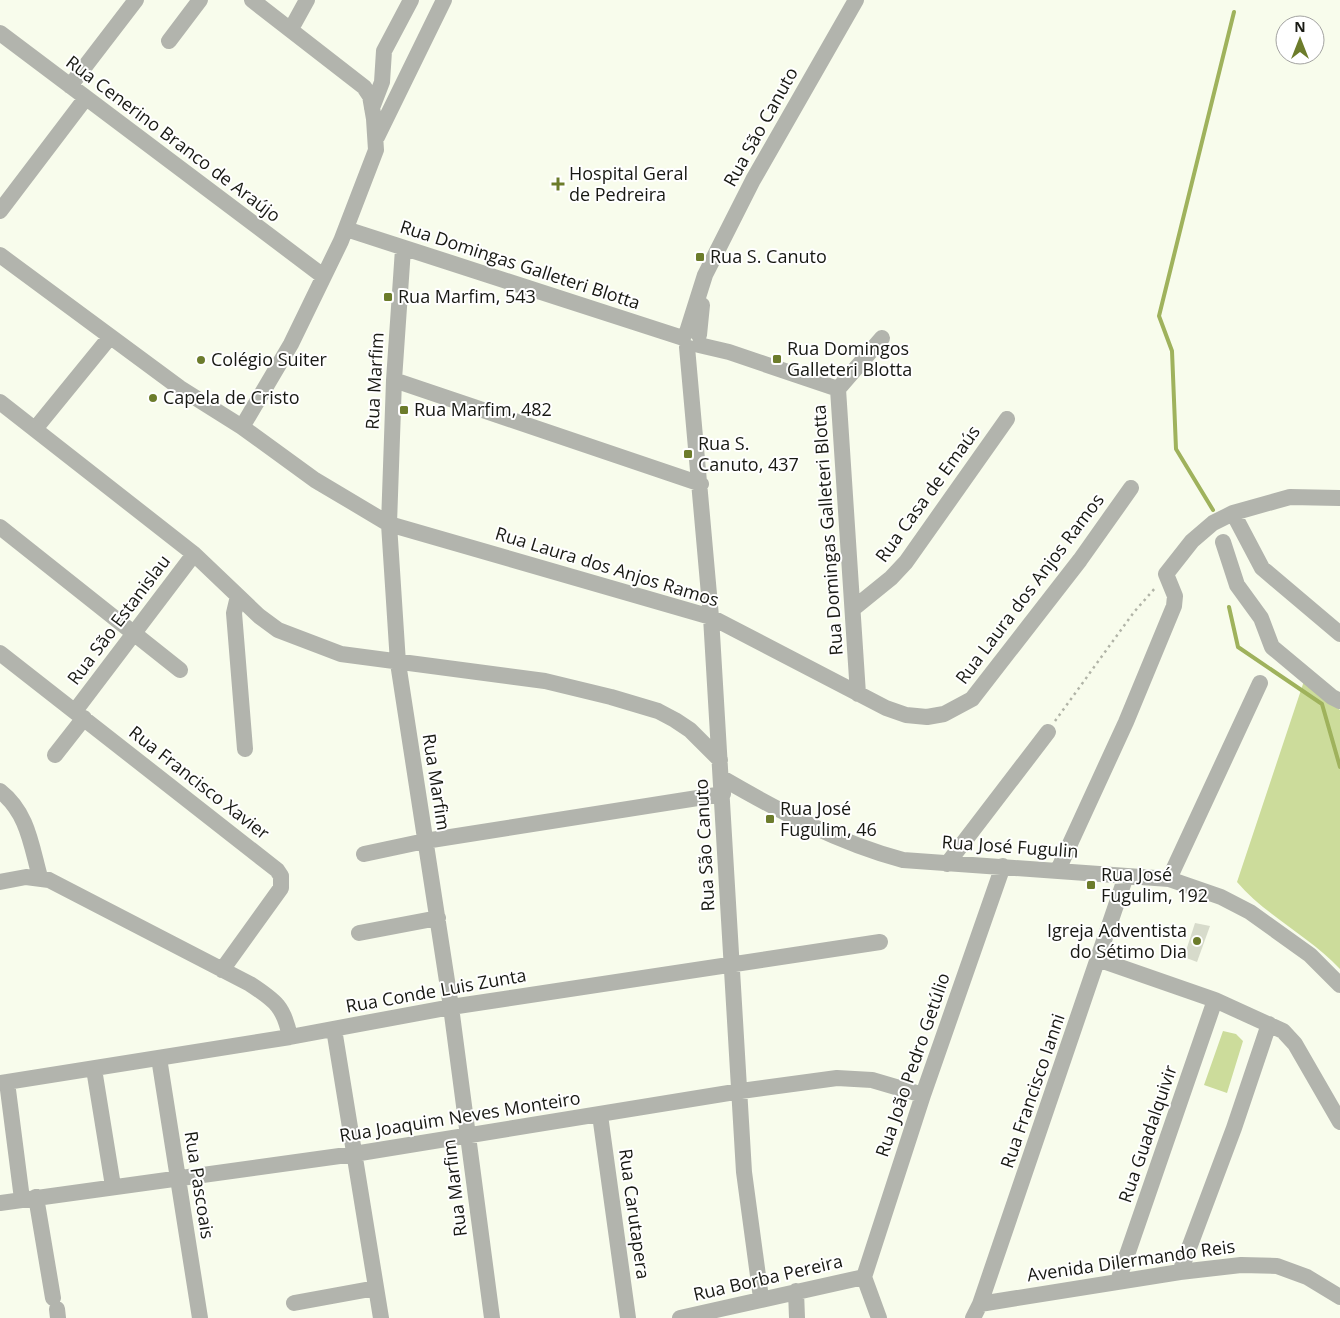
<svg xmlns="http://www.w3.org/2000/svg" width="1340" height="1318" font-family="'Open Sans',sans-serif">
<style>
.green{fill:#ccdc9b}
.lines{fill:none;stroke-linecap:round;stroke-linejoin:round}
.stream{stroke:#9fb25c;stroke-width:4}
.building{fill:#d7dbcb}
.path{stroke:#b1b4a7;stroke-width:2.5;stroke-dasharray:2.5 4;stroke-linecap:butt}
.minor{stroke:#b2b4ad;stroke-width:16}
.poi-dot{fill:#6c7c2b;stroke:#fff;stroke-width:2}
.labels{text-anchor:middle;stroke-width:4;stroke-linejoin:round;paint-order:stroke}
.street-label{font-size:18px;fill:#181913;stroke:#fff}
.poi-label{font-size:18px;fill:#181913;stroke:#fff;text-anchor:start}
</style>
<rect width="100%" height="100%" fill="#f8fcec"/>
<!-- green -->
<path class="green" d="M1304,681L1340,710V969C1309,936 1266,916 1237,882Z
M1223,1031L1236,1034L1243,1041L1227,1093L1204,1085Z"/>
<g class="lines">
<!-- stream -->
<path class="stream" d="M1213,510L1176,449L1172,351L1159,316L1234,12
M1229,607L1238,647L1322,704L1340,767"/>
</g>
<!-- building -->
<path class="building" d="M1195,923L1210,926L1197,962L1184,957Z"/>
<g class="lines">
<!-- path -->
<path class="path" d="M1055,721L1134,612L1156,587"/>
<!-- minor -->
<path class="minor" d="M291,29L307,0
M0,33L323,276
M169,41L200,0
M70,86L136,0
M372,108L382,82L384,51L411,0
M377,137L444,0
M0,211L85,99
M346,229L683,338
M403,249L394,380L389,524L398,663L451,1007L492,1318
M0,255L180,388L242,427L315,480L389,524L711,617L886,708L906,715L927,717L944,714L972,699L1080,560L1131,488
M687,332L705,275L753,180L856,0
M699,335L702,305
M699,345L729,352L838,389
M687,347L711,617L744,1172L761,1298
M394,380L701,484
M838,389L858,694
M838,389L882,338
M0,402L194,554L259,616L278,630L341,654L545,681L611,697L658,711L675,720L690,730L720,760
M242,427L291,344L341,241L376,150L374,119L370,96L364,87L252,0
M35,429L110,337
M1233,513L1262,568L1340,634
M0,527L180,670
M1223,542L1237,585L1261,618L1272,647L1332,697L1340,701
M238,596L234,613L245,749
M854,608L891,578L906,562L1007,419
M0,653L277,870L281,876V888L222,970
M75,711L194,554
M55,755L84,718
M722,778C779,811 839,843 903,860L1169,879L1221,897L1250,912L1310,955L1340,985
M0,791C28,813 31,845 40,877
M364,854L425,841L723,794
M947,864L1048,732
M1058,870L1126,722L1174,606L1175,596L1166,574L1192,541L1213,523L1233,513L1290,497L1340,498
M1169,879L1260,683
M0,882L26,877L49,880L250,984C276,1001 284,1007 290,1037
M359,933L438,918
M1100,960L1215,1000L1283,1031L1295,1044L1340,1122
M334,1029L381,1318
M159,1058L200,1318
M94,1069L113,1186
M7,1082L22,1199
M0,1083L290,1037L451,1007L880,942
M600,1115L628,1318
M36,1197L53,1298
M0,1203L354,1154L741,1091L837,1078L872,1080L923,1095
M1180,1272L1234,1128L1269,1024
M864,1277L923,1095L1003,866
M864,1277L879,1318
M1118,1281L1215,1000
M796,1291L797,1318
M294,1303L376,1288
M980,1304L1180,1272L1241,1265L1277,1266L1307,1277L1340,1297
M57,1309L58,1318
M680,1318L864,1277
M973,1318L980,1304L1126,876"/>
</g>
<!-- markers -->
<g class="poi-dot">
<path d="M555.5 176.5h5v5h5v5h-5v5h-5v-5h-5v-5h5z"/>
<rect x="695" y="252" width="10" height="10" rx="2.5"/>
<rect x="383" y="292" width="10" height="10" rx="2.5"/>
<rect x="772" y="354" width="10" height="10" rx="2.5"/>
<circle cx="201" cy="360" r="5"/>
<circle cx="153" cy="398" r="5"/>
<rect x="399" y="405" width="10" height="10" rx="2.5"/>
<rect x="683" y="449" width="10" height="10" rx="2.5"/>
<rect x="765" y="814" width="10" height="10" rx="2.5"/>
<rect x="1086" y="880" width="10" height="10" rx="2.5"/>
<circle cx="1197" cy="941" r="5"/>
</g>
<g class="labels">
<!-- street labels -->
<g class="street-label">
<text transform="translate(761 127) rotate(-61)" y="6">Rua São Canuto</text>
<text transform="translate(173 139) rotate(37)" y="6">Rua Cenerino Branco de Araújo</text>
<text transform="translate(520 265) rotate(18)" y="6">Rua Domingas Galleteri Blotta</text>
<text transform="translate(375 381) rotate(-87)" y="6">Rua Marfim</text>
<text transform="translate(928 494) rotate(-54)" y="6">Rua Casa de Emaús</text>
<text transform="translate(828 530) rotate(-94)" y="6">Rua Domingas Galleteri Blotta</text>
<text transform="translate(607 567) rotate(17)" y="6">Rua Laura dos Anjos Ramos</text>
<text transform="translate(1030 589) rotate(-53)" y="6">Rua Laura dos Anjos Ramos</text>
<text transform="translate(119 620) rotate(-53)" y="6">Rua São Estanislau</text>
<text transform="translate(436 782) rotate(81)" y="6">Rua Marfim</text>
<text transform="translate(199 783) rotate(38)" y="6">Rua Francisco Xavier</text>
<text transform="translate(705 845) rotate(-93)" y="6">Rua São Canuto</text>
<text transform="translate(1010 847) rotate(4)" y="6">Rua José Fugulin</text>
<text transform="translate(436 991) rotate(-10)" y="6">Rua Conde Luis Zunta</text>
<text transform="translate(913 1065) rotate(-71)" y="6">Rua João Pedro Getúlio</text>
<text transform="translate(1033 1091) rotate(-71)" y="6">Rua Francisco Ianni</text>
<text transform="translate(460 1117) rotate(-9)" y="6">Rua Joaquim Neves Monteiro</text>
<text transform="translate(1148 1134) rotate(-71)" y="6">Rua Guadalquivir</text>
<text transform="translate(199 1185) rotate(81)" y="6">Rua Pascoais</text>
<text transform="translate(455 1188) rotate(-97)" y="6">Rua Marfim</text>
<text transform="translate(634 1214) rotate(82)" y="6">Rua Carutapera</text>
<text transform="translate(1131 1261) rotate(-8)" y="6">Avenida Dilermando Reis</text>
<text transform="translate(768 1278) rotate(-13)" y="6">Rua Borba Pereira</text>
</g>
<!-- poi labels -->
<g class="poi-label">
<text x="569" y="180">Hospital Geral<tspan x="569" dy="21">de Pedreira</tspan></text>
<text x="710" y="263">Rua S. Canuto</text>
<text x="398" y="303">Rua Marfim, 543</text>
<text x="787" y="355">Rua Domingos<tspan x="787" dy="21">Galleteri Blotta</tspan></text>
<text x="211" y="366">Colégio Suiter</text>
<text x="163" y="404">Capela de Cristo</text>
<text x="414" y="416">Rua Marfim, 482</text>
<text x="698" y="450">Rua S.<tspan x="698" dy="21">Canuto, 437</tspan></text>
<text x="780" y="815">Rua José<tspan x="780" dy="21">Fugulim, 46</tspan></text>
<text x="1101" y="881">Rua José<tspan x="1101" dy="21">Fugulim, 192</tspan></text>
<text x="1187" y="937" text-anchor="end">Igreja Adventista<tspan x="1187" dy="21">do Sétimo Dia</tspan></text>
</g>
</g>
<!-- north arrow -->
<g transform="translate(1300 40)"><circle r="24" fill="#ffffff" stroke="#a3a3a1"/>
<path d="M0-4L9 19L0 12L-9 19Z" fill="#6c7c2b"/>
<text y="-8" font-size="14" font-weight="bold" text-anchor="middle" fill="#181913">N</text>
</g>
</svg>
